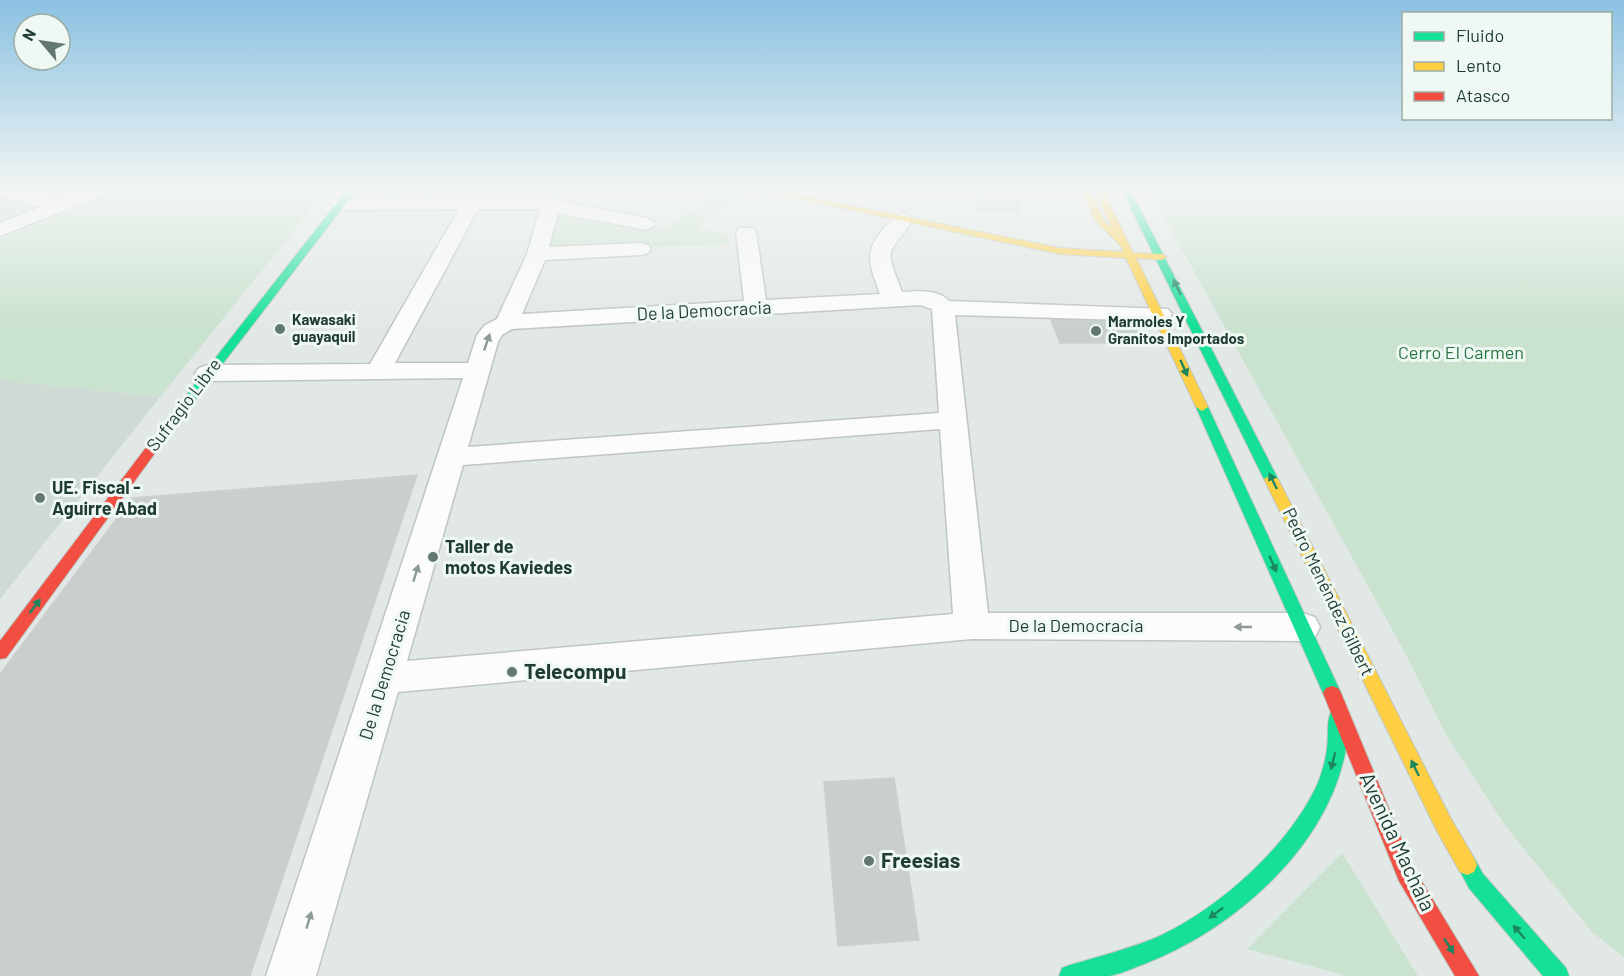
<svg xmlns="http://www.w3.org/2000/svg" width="1624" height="976" font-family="Barlow,sans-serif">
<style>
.built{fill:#cfdad5}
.green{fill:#cae2d0}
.building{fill:#c9cfcc;stroke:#cbd1ce;stroke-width:1.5}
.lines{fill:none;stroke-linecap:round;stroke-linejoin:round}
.street-casing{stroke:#bfc5c2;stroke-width:3}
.fast-casing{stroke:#bdc6c2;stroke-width:2}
.slow-casing{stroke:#bdc6c2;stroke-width:2}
.jam-casing{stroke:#bdc6c2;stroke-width:2}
.street{fill:#fbfcfb;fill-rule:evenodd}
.fast{fill:#16e098;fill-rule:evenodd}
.slow{fill:#ffcf43;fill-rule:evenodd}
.jam{fill:#f24e42;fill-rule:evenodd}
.oneway{fill:#1b8660}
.oneway2{fill:#8d9c97}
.poi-dot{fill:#637871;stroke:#eff8f3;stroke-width:2}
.labels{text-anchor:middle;stroke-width:6;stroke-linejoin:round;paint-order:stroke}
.far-poi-label{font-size:15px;font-weight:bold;fill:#1f3c33;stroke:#eff8f3;text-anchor:start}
.street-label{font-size:18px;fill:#1f3c33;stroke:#eff8f3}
.park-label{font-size:18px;fill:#277542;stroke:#eff8f3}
.poi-label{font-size:18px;font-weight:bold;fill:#1f3c33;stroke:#eff8f3;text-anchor:start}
.near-poi-label{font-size:21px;font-weight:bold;fill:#1f3c33;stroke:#eff8f3;text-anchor:start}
.near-street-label{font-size:21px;fill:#1f3c33;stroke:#eff8f3}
</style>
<rect width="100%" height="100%" fill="#e2e8e5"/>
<!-- built -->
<path class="built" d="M0,190L57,207L0,229Z
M0,380L160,397L0,599Z"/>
<!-- green -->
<path class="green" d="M122,190L325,192L160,397L0,380V239Z
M720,190L744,194L702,223L701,229L726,235L730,244L546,251L558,208L645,228H665Z
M1149,190H1624V957L1592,932L1507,828L1448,738L1405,653Z
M1342,853L1418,976H1348L1247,949Z"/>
<!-- building -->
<path class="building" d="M979,190H1019V213L977,210Z
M1050,318L1131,319L1144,343H1060Z
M417,475L250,976H0V674L132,498Z
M894,778L919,940L838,946L824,782Z"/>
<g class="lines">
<defs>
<path id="street" d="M0,190H24L58,200L83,190H109L106,194L0,236V223L41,207L0,195Z
M536,197L647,218L657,224L647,230L558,213L549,247L641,243L648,245L651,249L648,253L641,255L545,260L522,314L744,301L736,232L739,228H753L756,232L766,300L880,294C870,265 862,253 885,227C891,221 896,215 904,213L914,219C887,257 884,245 902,292C917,291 939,289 949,301L1168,309L1172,314L1168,319L1160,321L955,315L988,613H1302L1315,617L1320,627L1315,637L1302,641L972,639L398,692L316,976H266L463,378L208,381L199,378L195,373L199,368L208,365L370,364L459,209L340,210L331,204L333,200ZM478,209H540L527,254L497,319L485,325L477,335L468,363H395ZM920,305L932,309L939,413L468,447L498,342L502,335L512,329ZM940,429L953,614L407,661L463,465Z"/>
<path id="fast" d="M347,190H356L171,431H163L161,428L163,425Z
M1122,190H1130L1278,479L1276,482L1271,483L1264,479Z
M1202,403L1208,407L1341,693L1338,698L1332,700L1326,698L1323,693L1196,407Z
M1337,710L1343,712C1353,731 1344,760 1338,779C1309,863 1225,933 1144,964C1133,968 1121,974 1109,976C1094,976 1075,976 1059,976L1062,968L1070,965C1101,956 1133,948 1162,935C1222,906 1290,845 1318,783C1322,772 1326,760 1327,748C1329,736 1326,722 1331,712Z
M1467,855L1474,858L1483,874L1566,968L1569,976H1543L1469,888L1457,865L1460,858Z"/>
<path id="slow" d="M756,190H774L1060,248L1124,252L1120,245L1095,220L1082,190H1090L1103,219L1112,228L1095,190H1103L1133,253L1162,254L1167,257L1162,260L1136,258L1208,407L1202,411L1196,407L1126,258L1060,254Z
M1271,475L1278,479L1451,819L1474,858L1477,865L1474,872L1467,875L1460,872L1437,831L1264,479Z"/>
<path id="jam" d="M167,424L171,425L173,428L171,431L6,658L0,659V641L163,425Z
M1332,686L1338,688L1341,693L1413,867L1479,976H1455L1399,881L1323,693L1326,688Z"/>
</defs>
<!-- street casing -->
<use href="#street" class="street-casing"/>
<!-- fast casing -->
<use href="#fast" class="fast-casing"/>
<!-- slow casing -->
<use href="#slow" class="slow-casing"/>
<!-- jam casing -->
<use href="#jam" class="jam-casing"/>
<!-- street -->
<use href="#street" class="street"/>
<!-- fast -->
<use href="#fast" class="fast"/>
<!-- slow -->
<use href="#slow" class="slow"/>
<!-- jam -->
<use href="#jam" class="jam"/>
</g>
<!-- one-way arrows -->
<defs><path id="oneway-solid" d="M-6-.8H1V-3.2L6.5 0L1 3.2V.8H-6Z" transform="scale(1.5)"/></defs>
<g class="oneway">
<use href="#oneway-solid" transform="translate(1177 287) rotate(-116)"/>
<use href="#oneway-solid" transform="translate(1184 368) rotate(66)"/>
<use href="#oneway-solid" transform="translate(1273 481) rotate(-116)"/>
<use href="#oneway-solid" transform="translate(1273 564) rotate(66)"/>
<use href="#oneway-solid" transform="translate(35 606) rotate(-53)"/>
<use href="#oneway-solid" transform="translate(1333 761) rotate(104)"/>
<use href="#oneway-solid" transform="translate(1415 768) rotate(-116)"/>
<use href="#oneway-solid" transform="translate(1216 913) rotate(143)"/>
<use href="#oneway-solid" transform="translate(1519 932) rotate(-131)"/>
<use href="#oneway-solid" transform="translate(1449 946) rotate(57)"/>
</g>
<g class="oneway2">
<use href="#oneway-solid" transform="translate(487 342) rotate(-71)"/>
<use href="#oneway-solid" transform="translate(416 573) rotate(-73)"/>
<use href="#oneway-solid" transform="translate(1243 627) rotate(-180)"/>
<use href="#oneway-solid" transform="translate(309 920) rotate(-73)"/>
</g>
<!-- sky -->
<linearGradient id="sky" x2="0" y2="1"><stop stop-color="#8bc1e2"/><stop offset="0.58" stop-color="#f2f5f3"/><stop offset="1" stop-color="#f2f5f3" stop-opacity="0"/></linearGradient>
<rect width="1624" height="327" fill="url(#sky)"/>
<!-- markers -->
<g class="poi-dot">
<circle cx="280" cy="329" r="6"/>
<circle cx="1096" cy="331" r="6"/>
<circle cx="40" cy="498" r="6"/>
<circle cx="433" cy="557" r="6"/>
<circle cx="512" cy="672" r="6"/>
<circle cx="869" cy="861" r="6"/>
</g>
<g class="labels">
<!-- far-poi labels -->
<g class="far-poi-label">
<text x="292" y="325">Kawasaki<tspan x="292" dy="17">guayaquil</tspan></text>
<text x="1108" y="327">Marmoles Y<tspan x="1108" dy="17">Granitos Importados</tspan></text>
</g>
<!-- street labels -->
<g class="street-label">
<text transform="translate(704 311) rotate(-3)" y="6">De la Democracia</text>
<text transform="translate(184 405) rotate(-53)" y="6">Sufragio Libre</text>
<text transform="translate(1328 592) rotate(64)" y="6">Pedro Menéndez Gilbert</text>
<text x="1076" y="632">De la Democracia</text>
<text transform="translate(385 675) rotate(-73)" y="6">De la Democracia</text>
</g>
<!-- park labels -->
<g class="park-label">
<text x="1461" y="359">Cerro El Carmen</text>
</g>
<!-- poi labels -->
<g class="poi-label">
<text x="52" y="494">UE. Fiscal -<tspan x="52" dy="21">Aguirre Abad</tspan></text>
<text x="445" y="553">Taller de<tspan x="445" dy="21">motos Kaviedes</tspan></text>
</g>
<!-- near-poi labels -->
<g class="near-poi-label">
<text x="524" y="679">Telecompu</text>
<text x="881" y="868">Freesias</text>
</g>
<!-- near-street labels -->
<g class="near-street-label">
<text transform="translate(1397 842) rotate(65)" y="7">Avenida Machala</text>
</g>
</g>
<!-- legend -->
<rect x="1402" y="12" width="210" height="108" fill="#eff8f3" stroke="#9cada6" stroke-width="1.5"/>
<rect x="1414" y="32" width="30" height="9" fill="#16e098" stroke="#9cada6" stroke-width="1.5"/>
<text x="1456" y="42" font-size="18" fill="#1f3c33">Fluido</text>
<rect x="1414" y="62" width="30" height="9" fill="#ffcf43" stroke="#9cada6" stroke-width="1.5"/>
<text x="1456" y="72" font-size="18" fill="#1f3c33">Lento</text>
<rect x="1414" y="92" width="30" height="9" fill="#f24e42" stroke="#9cada6" stroke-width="1.5"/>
<text x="1456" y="102" font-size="18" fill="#1f3c33">Atasco</text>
<!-- north arrow -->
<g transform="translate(42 42) rotate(299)"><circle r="28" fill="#eff8f3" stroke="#9cada6" stroke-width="1.5"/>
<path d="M0-4.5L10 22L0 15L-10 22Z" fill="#637871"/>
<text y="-9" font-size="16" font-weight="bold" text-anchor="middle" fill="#1f3c33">N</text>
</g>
</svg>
